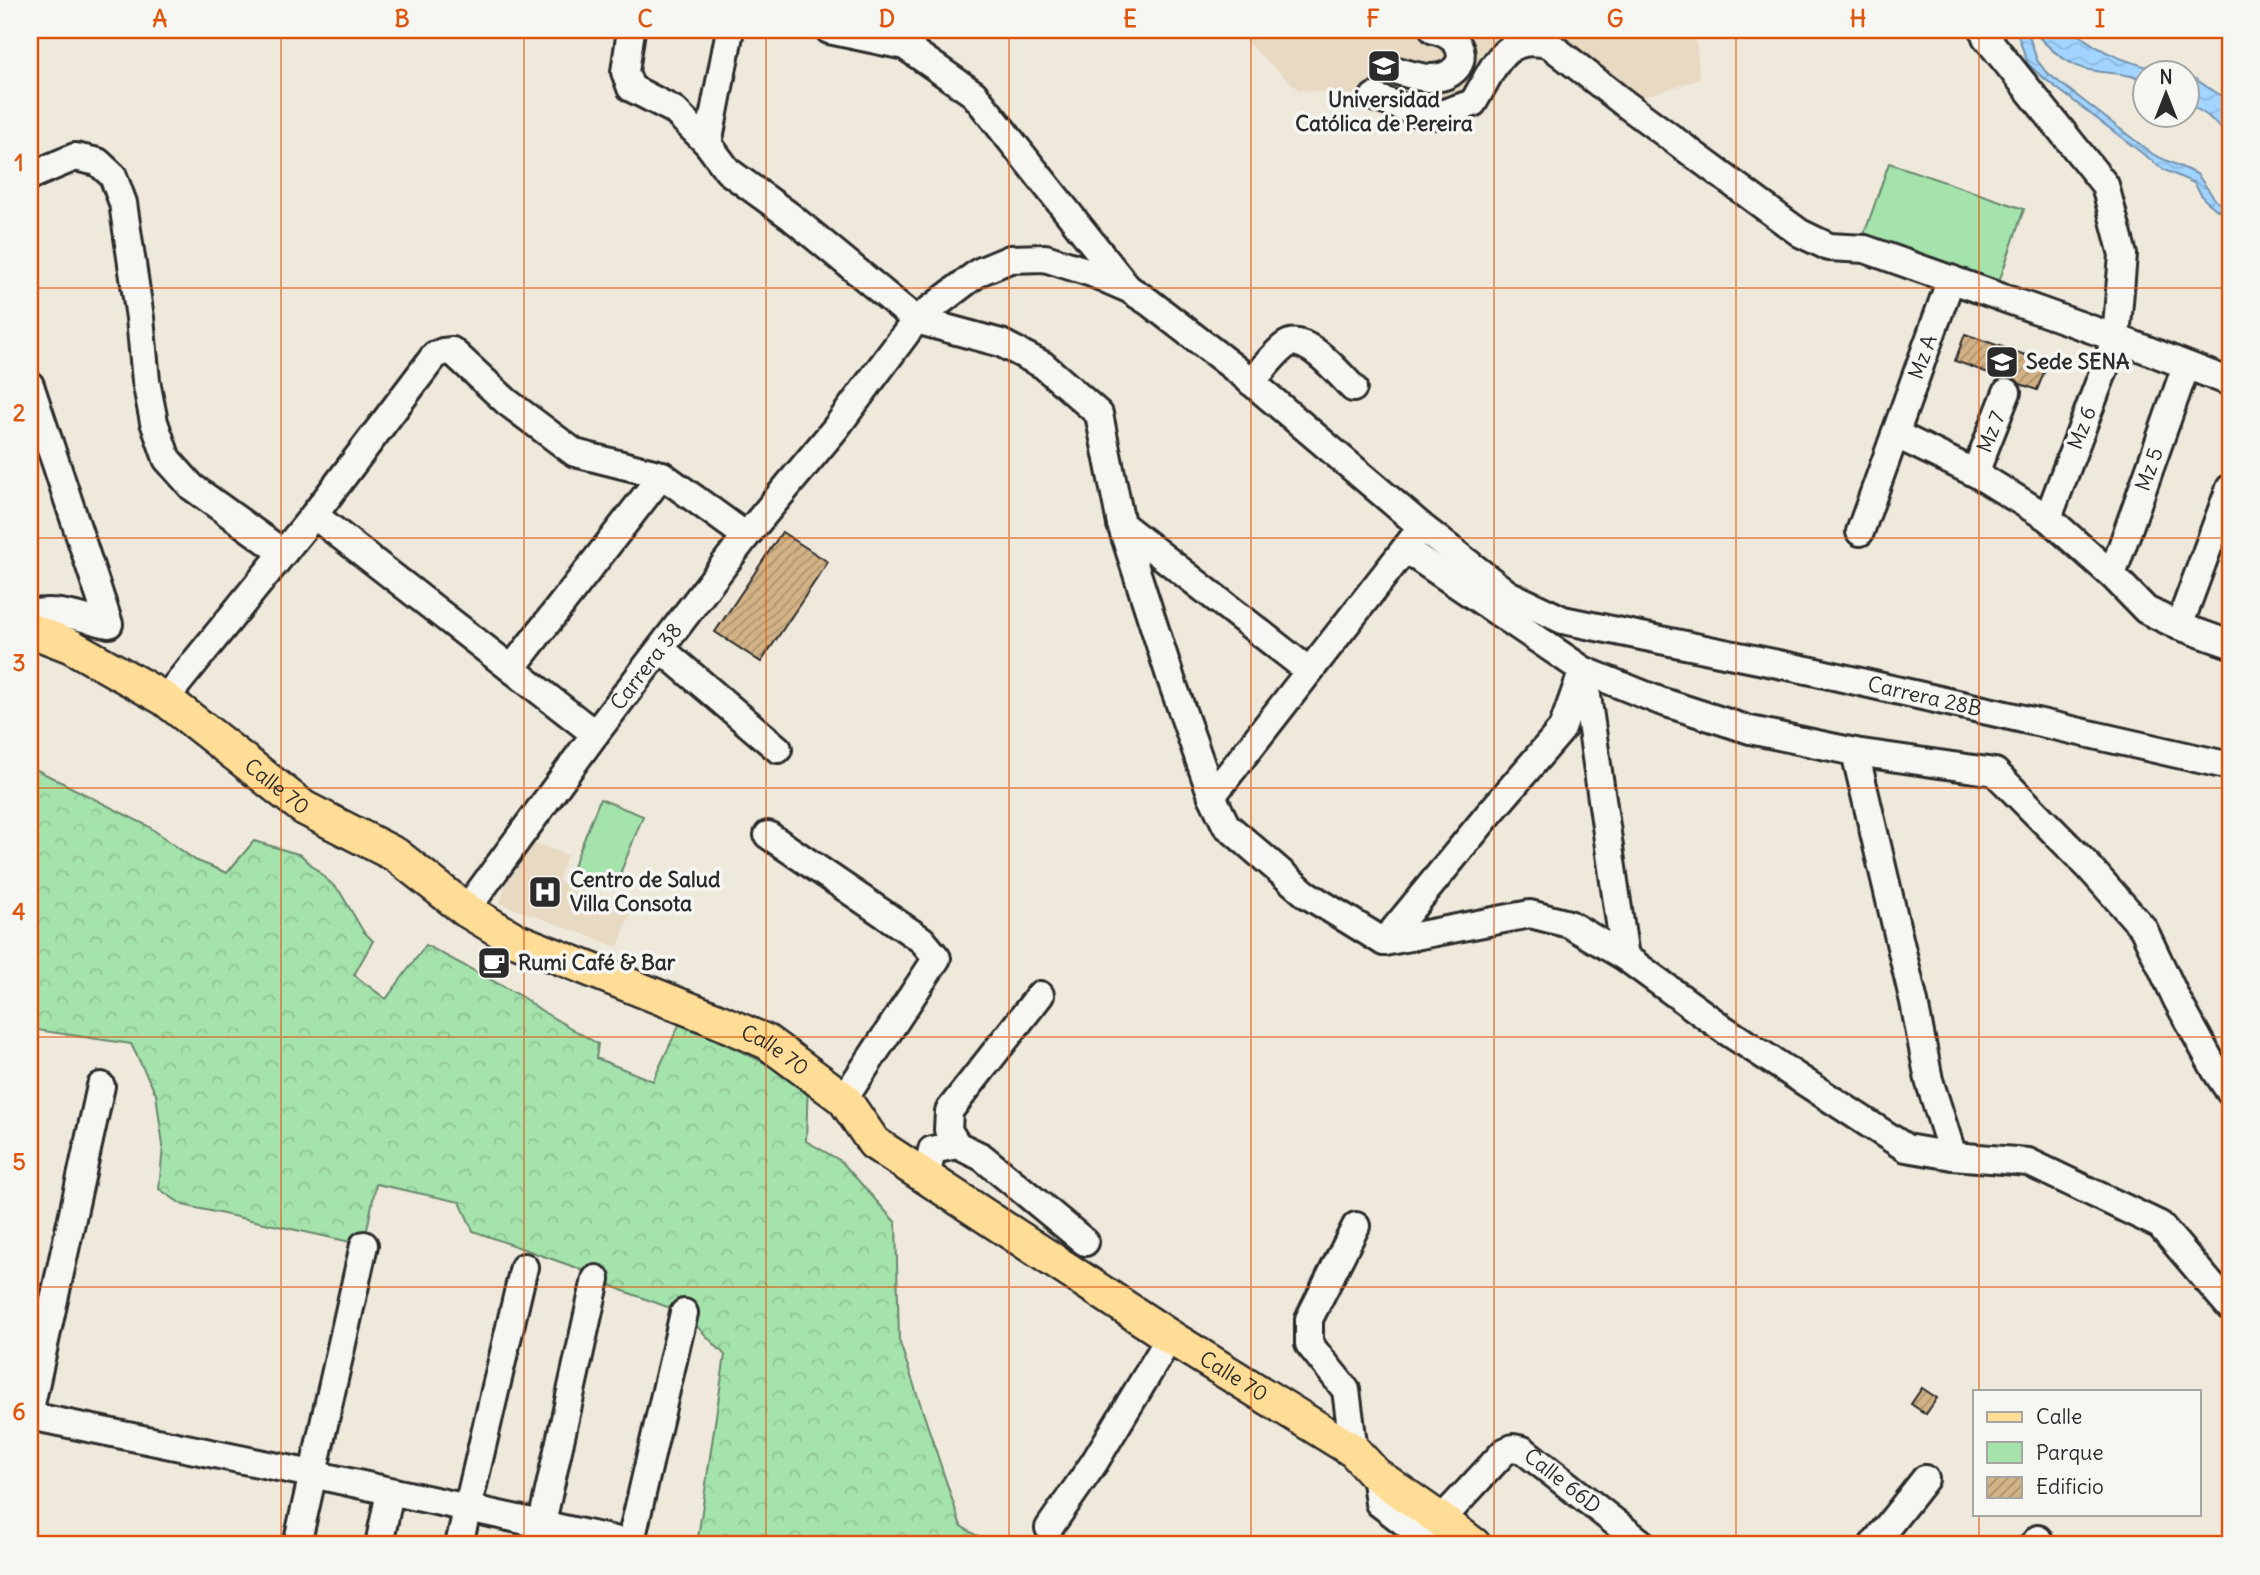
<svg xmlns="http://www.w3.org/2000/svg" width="2260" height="1575" font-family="Delius,sans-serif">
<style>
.built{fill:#e7d9c2}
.green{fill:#a4e3ac;stroke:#68876c;stroke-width:2}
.forest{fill:url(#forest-crowns);stroke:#68876c;stroke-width:2}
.water{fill:url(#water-waves);stroke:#7290aa;stroke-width:2}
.building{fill:url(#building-hatch);stroke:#2b2b2b;stroke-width:2}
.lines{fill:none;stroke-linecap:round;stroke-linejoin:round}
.minor-casing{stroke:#2b2b2b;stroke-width:32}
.major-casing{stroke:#2b2b2b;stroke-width:38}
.minor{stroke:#f6f6f2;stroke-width:26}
.major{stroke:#ffdd96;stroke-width:33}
.grid{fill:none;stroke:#df570e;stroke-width:2;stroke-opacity:0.55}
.labels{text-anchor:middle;stroke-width:7;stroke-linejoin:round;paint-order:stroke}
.poi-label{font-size:21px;font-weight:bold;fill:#2b2b2b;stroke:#f6f6f2;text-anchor:start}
.street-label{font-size:21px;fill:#2b2b2b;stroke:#f6f6f2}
.neatline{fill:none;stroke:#df570e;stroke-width:2.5}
.grid-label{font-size:23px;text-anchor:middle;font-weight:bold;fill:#df570e}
</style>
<defs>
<pattern id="forest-crowns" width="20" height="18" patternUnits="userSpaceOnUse" patternTransform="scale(1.75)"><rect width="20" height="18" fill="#a4e3ac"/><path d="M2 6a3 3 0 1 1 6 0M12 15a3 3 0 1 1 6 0" fill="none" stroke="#8dc394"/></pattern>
<pattern id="water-waves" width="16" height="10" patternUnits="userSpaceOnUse" patternTransform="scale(1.75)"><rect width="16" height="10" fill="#a1d4ff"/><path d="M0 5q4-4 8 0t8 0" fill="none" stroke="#8bb6db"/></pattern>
<pattern id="building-hatch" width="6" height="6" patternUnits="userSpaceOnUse" patternTransform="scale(1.75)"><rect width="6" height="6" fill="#d3b386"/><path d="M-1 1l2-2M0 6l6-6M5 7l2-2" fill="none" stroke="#ab926e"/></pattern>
</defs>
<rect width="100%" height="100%" fill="#efe9dc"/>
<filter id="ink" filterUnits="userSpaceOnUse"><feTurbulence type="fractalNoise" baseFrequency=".0143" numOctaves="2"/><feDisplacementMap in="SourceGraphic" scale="14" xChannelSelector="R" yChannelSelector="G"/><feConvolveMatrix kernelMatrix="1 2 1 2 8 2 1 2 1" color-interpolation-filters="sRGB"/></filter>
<g filter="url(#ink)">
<!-- built -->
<path class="built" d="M1233,30H1695L1700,79L1624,103L1561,53L1517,43L1473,103L1438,115L1374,97L1299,90Z
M524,839L567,855L558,881L632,909L618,947L499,903Z"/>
<!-- green -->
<path class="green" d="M1889,163L2024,209L1999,282L1864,235Z
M600,799L643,816L614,889L571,872Z"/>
<!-- forest -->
<path class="forest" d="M35,769L148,826L195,860L227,873L254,841L301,855L340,892L363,931L373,941L354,975L386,999L426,945L519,995L545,1013L598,1044L596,1058L653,1081L680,1023L808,1083L806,1141L841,1161L896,1223L899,1340L961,1526L992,1545H697L725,1355L684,1313L621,1290L577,1268L473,1231L460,1202L376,1184L364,1245L183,1205L159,1189L163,1146L156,1094L131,1044L30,1029V772Z"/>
<!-- water -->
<path class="water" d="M2016,30H2027L2037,60L2046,72L2154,155L2197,174L2217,202L2230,206V215L2217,210L2204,199L2194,183L2164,170L2041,76L2028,64Z
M2033,30H2074C2100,55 2137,65 2172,73L2144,74V80C2125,72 2105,74 2085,69C2063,62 2047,47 2033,30Z
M2187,77L2195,79L2230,102V137L2208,116L2187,103Z"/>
<!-- building -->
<path class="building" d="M1965,334L2048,363L2037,390L2020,384L2012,377L2002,378L1955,361Z
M782,532L828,562L761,662L715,632Z
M1922,1388L1937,1398L1926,1414L1911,1404Z"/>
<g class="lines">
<defs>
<g id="minor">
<path d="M631,30L625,72L631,88L674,110L708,144L728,171L790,216L916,320L1001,343L1043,365L1099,414L1121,524L1171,679L1212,796L1226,825L1306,894L1384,942L1530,914L1569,924L1625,957L1725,1030L1906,1148L1953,1156L2028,1162L2160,1225L2230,1307"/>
<path d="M829,30L905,46L974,94L1127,287"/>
<path d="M1984,30L1986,37L2105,185L2123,255L2116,338L2048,518"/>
<path d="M1390,69C1402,72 1416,77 1428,78C1466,80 1475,40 1434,30"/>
<path d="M1374,97L1419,113L1438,115L1473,103C1493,70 1503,31 1550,45L1624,103L1800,233L1829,247L1865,249L2116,338L2230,382"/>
<path d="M708,144L730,30"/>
<path d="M30,176L75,157L98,162L113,176L123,203L140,318L146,381L154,422L167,459L192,487L282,552"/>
<path d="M1251,382C1261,372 1274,353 1286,345C1305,332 1340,375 1353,388"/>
<path d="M30,385L109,624C84,619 55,607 30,614"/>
<path d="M1895,434L1975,473L2048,518L2112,575L2146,610L2179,626L2230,644"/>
<path id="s1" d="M1975,473L2007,392"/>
<path d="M314,515L595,734"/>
<path d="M1121,524L1309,671"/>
<path id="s2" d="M1860,532L1951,279"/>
<path d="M1405,549L1583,670L1660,701L1750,730L1855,752L1995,772L2088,866L2143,928L2177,1000L2216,1071L2230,1092"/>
<path id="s3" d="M2112,575L2186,366"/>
<path d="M2179,626L2230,488"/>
<path d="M661,649L778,749"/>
<path d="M512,668L662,475"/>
<path d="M1584,675L1625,957"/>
<path d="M165,699L314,515L435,355L443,352L452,351L507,402L575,453L662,475L746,536"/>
<path d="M1855,752L1914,1002L1929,1080L1953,1156"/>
<path d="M1212,796L1415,536"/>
<path d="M768,835L922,940L937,958L844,1099"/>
<path id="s4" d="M466,910L595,734L746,536L835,429L916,320L979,272L1010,259L1045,258L1092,273L1129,289L1149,302L1242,374L1422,527L1508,594L1563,620L1812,671L2230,766"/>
<path d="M1384,942L1489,814L1562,729L1583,670"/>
<path d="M957,1145L948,1130L949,1111L1040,995"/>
<path d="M926,1178L932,1150L957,1145L982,1157L1085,1242"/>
<path d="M30,1409L101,1086"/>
<path d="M30,1416L312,1474L637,1545"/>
<path d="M1354,1451L1346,1390L1309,1344V1319L1356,1226"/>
<path d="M1375,1474L1379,1503L1434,1545"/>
<path id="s5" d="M1441,1520L1504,1452L1513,1448L1523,1450L1644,1545"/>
<path d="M1049,1528L1094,1463L1170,1337"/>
<path d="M297,1545L364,1245"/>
<path d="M379,1545L390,1492"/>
<path d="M459,1545L524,1267"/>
<path d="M537,1545L596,1279"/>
<path d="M630,1545L684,1313"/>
<path d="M1873,1545L1925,1479"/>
<path d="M2033,1545L2038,1539"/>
</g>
<g id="major">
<path id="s6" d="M30,630L71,646L165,699L304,808L396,855L466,910L516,940L714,1019L767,1042L844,1099L874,1143L1170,1337L1354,1451L1375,1474L1441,1520L1474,1545"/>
</g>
</defs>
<!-- minor casing -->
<use href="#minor" class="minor-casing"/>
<!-- major casing -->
<use href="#major" class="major-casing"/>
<!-- minor -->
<use href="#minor" class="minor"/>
<!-- major -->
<use href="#major" class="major"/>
</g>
</g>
<!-- grid -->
<path class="grid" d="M281,30V1545M524,30V1545M766,30V1545M1009,30V1545M1251,30V1545M1494,30V1545M1736,30V1545M1979,30V1391M30,288H2230M30,538H2230M30,788H2230M30,1037H2230M30,1287H2230M1979,1514V1545"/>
<!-- icons -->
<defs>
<symbol id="university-square" viewBox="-11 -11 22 22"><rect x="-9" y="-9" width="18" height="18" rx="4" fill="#2b2b2b" stroke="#f6f6f2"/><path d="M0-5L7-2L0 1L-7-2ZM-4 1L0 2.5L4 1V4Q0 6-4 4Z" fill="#fff"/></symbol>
<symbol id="hospital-square" viewBox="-11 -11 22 22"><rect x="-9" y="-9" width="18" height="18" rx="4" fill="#2b2b2b" stroke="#f6f6f2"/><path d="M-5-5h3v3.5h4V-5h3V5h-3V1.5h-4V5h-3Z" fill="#fff"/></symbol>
<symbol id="cafe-square" viewBox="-11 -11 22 22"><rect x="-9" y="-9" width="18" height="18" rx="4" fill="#2b2b2b" stroke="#f6f6f2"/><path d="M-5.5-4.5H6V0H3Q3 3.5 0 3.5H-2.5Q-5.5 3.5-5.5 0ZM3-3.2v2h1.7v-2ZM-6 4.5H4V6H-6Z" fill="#fff"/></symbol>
</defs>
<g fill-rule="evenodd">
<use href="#university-square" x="1365" y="47" width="38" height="38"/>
<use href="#university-square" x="1983" y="343" width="38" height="38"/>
<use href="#hospital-square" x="526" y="873" width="38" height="38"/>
<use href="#cafe-square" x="475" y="944" width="38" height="38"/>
</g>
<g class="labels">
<!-- poi labels -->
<g class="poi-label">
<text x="1384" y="107" text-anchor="middle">Universidad<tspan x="1384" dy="24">Católica de Pereira</tspan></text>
<text x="2026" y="369">Sede SENA</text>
<text x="570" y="887">Centro de Salud<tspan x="570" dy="24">Villa Consota</tspan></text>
<text x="518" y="970">Rumi Café &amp; Bar</text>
</g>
<!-- street labels -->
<g class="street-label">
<text dy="7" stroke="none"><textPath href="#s2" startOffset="186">Mz A</textPath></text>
<text transform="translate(2082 428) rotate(-69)" y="7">Mz 6</text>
<text dy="7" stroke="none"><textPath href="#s1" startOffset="44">Mz 7</textPath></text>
<text dy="7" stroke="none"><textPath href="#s3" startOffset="112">Mz 5</textPath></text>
<text dy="7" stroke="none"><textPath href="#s4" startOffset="303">Carrera 38</textPath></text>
<text dy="7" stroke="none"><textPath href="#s4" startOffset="1897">Carrera 28B</textPath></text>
<text dy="7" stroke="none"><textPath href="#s6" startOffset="294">Calle 70</textPath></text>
<text dy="7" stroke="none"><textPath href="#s6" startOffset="861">Calle 70</textPath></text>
<text dy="7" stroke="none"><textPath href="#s6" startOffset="1428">Calle 70</textPath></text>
<text dy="7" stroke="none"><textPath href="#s5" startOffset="163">Calle 66D</textPath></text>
</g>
</g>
<!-- margin -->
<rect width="2260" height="1575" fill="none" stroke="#f6f6f2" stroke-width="77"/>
<!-- legend -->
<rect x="1973" y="1390" width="228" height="126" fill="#f6f6f2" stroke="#a5a5a2" stroke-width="2"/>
<rect x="1987" y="1412" width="35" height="10" fill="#ffdd96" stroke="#a5a5a2" stroke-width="2"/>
<text x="2036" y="1424" font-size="21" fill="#2b2b2b">Calle</text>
<rect x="1987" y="1442" width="35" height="21" fill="#a4e3ac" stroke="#a5a5a2" stroke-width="2"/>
<text x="2036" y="1460" font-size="21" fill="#2b2b2b">Parque</text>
<rect x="1987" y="1477" width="35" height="21" fill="url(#building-hatch)" stroke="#a5a5a2" stroke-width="2"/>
<text x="2036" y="1494" font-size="21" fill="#2b2b2b">Edificio</text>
<!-- north arrow -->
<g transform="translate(2166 94)"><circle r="33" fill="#f6f6f2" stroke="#a5a5a2" stroke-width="2"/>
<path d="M0-5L12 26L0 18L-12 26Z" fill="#2b2b2b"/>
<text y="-10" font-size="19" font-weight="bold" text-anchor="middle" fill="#2b2b2b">N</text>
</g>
<rect x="38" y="38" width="2184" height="1498" class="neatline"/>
<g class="grid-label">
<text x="160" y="27">A</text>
<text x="402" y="27">B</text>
<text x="645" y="27">C</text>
<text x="887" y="27">D</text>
<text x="1130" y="27">E</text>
<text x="1373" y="27">F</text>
<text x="1615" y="27">G</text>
<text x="1858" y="27">H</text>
<text x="2100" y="27">I</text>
<text x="19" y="171">1</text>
<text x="19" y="421">2</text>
<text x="19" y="671">3</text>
<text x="19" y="920">4</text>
<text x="19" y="1170">5</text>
<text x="19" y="1420">6</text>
</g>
</svg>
